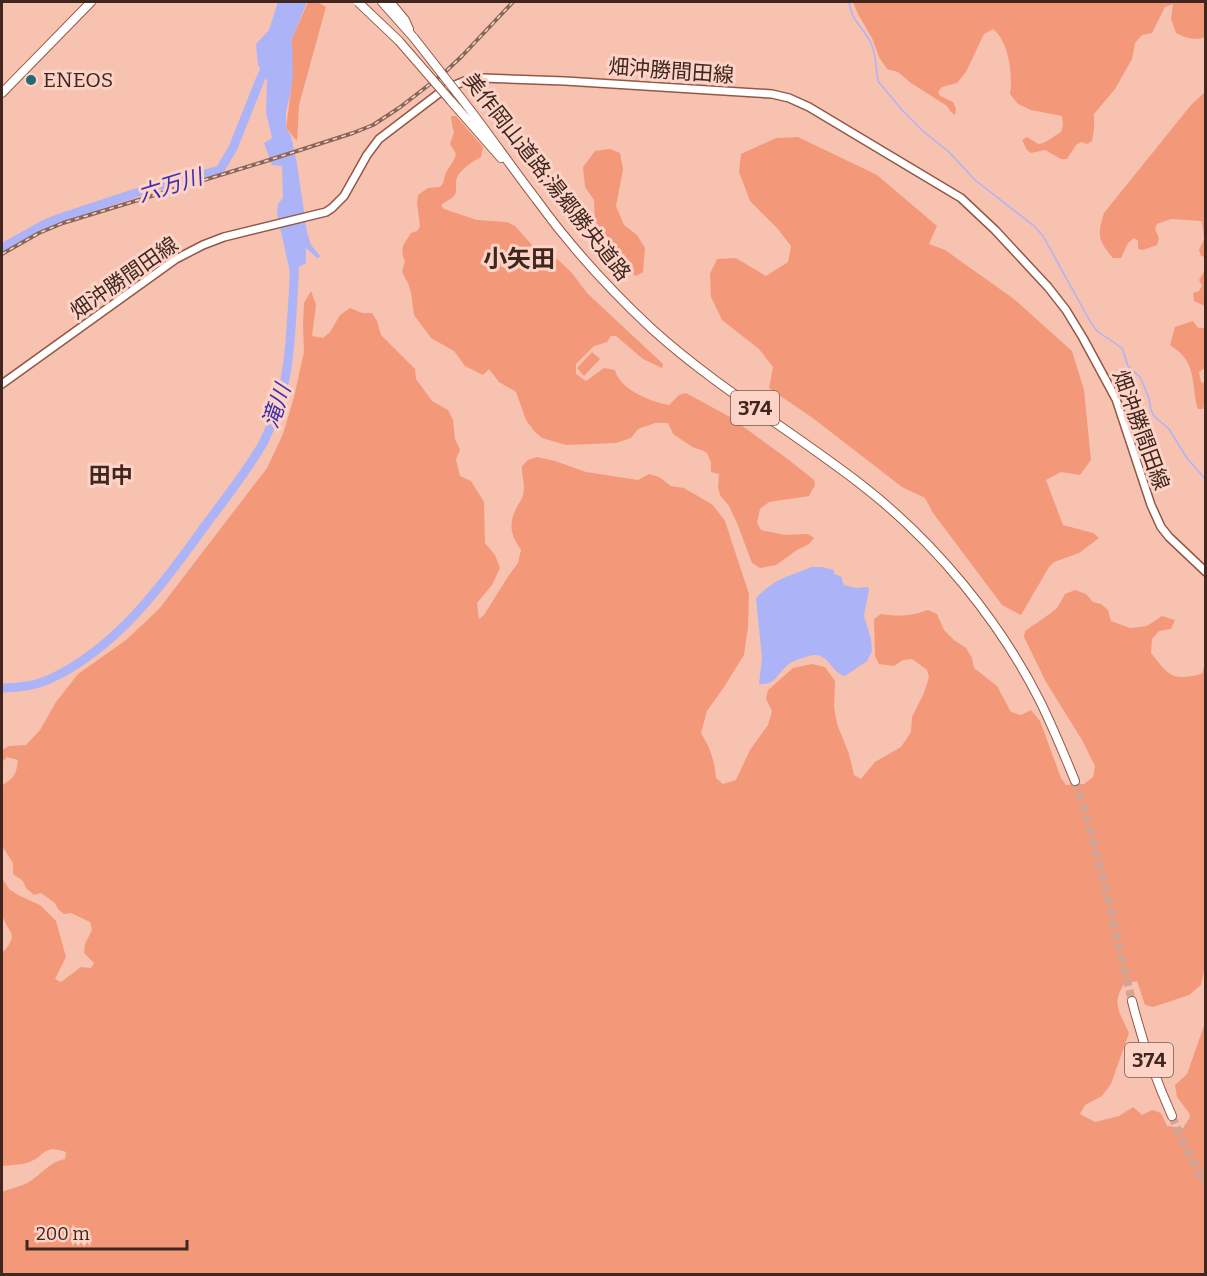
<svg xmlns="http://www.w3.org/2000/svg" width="1207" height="1276" font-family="Bitter,'Noto Sans JP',serif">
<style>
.green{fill:#f4987a}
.water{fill:#acb4f7}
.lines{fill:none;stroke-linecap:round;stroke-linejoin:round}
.stream{stroke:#acb4f7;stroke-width:1.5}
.river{stroke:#acb4f7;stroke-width:9}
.highway-tunnel{stroke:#d3a394;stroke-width:8;stroke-dasharray:8 4;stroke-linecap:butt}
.major-casing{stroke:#935845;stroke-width:10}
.highway-casing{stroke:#935845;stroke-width:10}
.major{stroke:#fff;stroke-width:7}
.highway{stroke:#fff;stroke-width:8}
.rail-casing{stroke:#8a665a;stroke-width:4}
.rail{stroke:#fcd3c6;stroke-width:1.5;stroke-dasharray:4.5;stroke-linecap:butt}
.highway-bridge-casing{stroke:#935845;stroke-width:10;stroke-linecap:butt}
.highway-bridge{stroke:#fff;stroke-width:8}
.poi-dot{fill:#236778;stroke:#fcd3c6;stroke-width:2}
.labels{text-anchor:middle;stroke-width:6;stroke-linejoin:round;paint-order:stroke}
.shield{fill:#fcd3c6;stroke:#785a50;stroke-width:1.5}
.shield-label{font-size:20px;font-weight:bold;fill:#3f261e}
.street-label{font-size:21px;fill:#3f261e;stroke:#fcd3c6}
.poi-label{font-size:21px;fill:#3f261e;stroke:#fcd3c6;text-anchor:start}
.water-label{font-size:22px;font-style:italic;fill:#3c2ead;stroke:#fcd3c6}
.neighbourhood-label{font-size:22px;font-weight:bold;fill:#3f261e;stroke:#fcd3c6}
.quarter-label{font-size:24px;font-weight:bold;fill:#3f261e;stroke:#fcd3c6}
</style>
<rect width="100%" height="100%" fill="#f8c2b1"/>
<!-- green -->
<path class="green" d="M308,2H317L326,7L299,105L297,141L286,128L291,90L292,39Z
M853,2H1205V37C1196,41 1185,38 1176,33L1171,19L1173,4L1165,7L1152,33L1142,35L1135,43L1132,59L1115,89L1094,114V129L1092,141L1087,144L1081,142L1076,145L1067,159H1061L1045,150L1031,153L1027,150L1022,140L1027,137L1038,144C1047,143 1052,137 1061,132L1063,126L1062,116L1031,110L1018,104L1010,94C1013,74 1009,42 993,29L984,34L966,72L957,83L942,87L938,92L940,96L953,102L956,109L955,115L951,112L947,106L911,83L898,72L887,69L879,57L872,38L858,14Z
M1205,92V257L1201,256L1199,250L1204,239L1202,221L1171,219L1157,224L1155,229L1159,238L1157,245L1143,250L1138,249V241L1134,238L1128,243L1121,258H1113C1098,240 1097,236 1104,213L1191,105Z
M451,116H456L483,147L481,157C472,162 458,170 456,181C455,187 458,191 454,196C451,199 445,202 441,205L444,209L477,220L507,222L515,226L532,245L556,258L572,273L587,293L663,364L662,368L643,359L616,336H611L607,342L594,346L576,364V374L586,381L604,368L615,370C619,389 651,402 669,405L679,395L686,393L730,417L789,460L814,480L815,485L809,496L769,502L760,509L757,523L761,530L785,535L808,534L814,538L809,544L797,550L776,565L760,568L752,563L737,523L729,506L720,495L718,487L719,474L711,472V462L707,453L702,450L694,448L673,434L668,423H655L638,429L631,438L616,443L566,445L542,438L534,431L526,420L516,392L499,382L489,369L483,375L465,366L454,351L431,338L414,315L411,293L408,283L402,272L405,261C399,248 404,244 411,233L417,231L420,226L417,203L418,195L428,188L440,187C445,182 443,179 446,173C449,166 454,162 456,154L450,144L454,132L452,125Z
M798,137L877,175L937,226L929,244L945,250L1014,299L1072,351L1084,390L1091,460L1080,475L1061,472L1046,480L1063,525L1093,533L1099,538L1079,553L1054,562L1049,567L1021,615L1002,605L933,513L925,498L902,487L814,419L769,388L773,367L759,349L722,320L711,297L710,274L717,259L736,258L766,276L788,262L791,246L777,228L750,201L739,172L741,154L776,138Z
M610,149L620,153L623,169L616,206L624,225L637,235L645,248L643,272L636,276L621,265L598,234L595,223L594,200L585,187L583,167L595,151Z
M1205,270V306L1194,301L1193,293L1199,291L1202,286L1199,280Z
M311,291L316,305L312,336L323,338L330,332L340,315L350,308L362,313H372L377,321L381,335L415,369L416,379L432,401L448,410L453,420L455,439L460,450L456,459L460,476L471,481L484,502L485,543L495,555L500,568L492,585L477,603L479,619L484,615L509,575L518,563L521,550C511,535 508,525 516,509C518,504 522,500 523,495C526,486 521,476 522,466L528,460L537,457L555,461L586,472L638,480L649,474L659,477L671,486L684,488L713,505L725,521L749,594L748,627L744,655L724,687L707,711L701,733C711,750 714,759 716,778L723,784L736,780L750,750L768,725L772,711L766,699L768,690L793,668L812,664L825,667L835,681L834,707L837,724L849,754L854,775L861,779L875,762L901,747L911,732L912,717L924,693L929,677L927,670L912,659L903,660L894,666L879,664L875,656L874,619L881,614C900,617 910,616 928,610L937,614L944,630L954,640L966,648L972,658L974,668L997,686L1011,712L1021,715L1031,710L1040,721L1061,778L1066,785L1084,784L1093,777L1095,766L1082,740L1046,682L1024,637L1025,631L1051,613L1057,608L1065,594L1075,590L1086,594L1093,602L1101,604L1108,610L1111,621L1130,628L1147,626L1162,616L1175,620L1171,629L1159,631L1152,639L1151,653C1170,676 1170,681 1202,674L1205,664L1204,971L1201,985L1189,995L1153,1007L1145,1005L1137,981L1124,984C1111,1005 1120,1012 1129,1033L1111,1084L1102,1096L1085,1105L1080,1114L1095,1122L1119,1116L1133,1107L1142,1115L1152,1110L1161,1113L1167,1126L1183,1128L1190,1117L1189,1113L1177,1097L1175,1085L1187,1074L1205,1023V1274H2V1192C10,1188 21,1187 29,1182C42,1174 49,1162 65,1159L66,1152C41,1143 46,1158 26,1163C19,1165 9,1165 2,1166V953C23,931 4,932 2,912C0,901 2,889 2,878L9,889L18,895L40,905L56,921L66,957L55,979L61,982L81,967L91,968L94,963L84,953L85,944L92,930L90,922L71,913L64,914L58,909L55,903L41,893L34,895L26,888L23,881L13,874V863L2,846V785C15,778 16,774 18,760L7,757L2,762V750L9,746L26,745L40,730L56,702L78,674L126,640L159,609L267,468L283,434L294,397L304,352L303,326L304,303Z
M1193,321L1198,328H1205V368L1199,372L1201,382L1205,383V402L1203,409H1198C1194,399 1195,391 1193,381C1191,364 1184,354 1170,345L1175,327Z
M592,352L600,359L584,376L577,368Z"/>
<!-- water -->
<path class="water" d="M278,2H307L292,39L293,75L290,95L286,112V128L291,136L297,164L307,232L311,245L321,257L317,258L306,248V263L290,272L277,214L278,204L283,198L282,166L272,165L264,143L272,138L266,113L267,80L258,65L256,44L269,30Z
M811,567H822L834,570V574L842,577V580L844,585L856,588L868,587L869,590L864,616L871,639L872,651L867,661L845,676C833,674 829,655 815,655C810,655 792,661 789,664C777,673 777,685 759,684L762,658L756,598C763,591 770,585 779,580C789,575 801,572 811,567Z"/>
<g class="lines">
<!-- stream -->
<path class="stream" d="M849,2C852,23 863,26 871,43C876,54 876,69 878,81L902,110L924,132L949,152L975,180L1034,226L1043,236L1091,323L1097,331L1122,348L1128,366L1140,377L1144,386L1149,399L1151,410L1154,416L1169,429L1187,458L1206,480"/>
<!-- river -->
<path class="river" d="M2,248L47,223L66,216L157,186L220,170L233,148L260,80L267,64H269
M2,688C18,688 35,686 50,679C119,647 164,582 207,523C226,498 246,472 262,445C268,435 272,422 276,411C288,379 290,347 292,313C293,295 295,276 294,258"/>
<!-- highway-tunnel -->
<path class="highway-tunnel" d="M1075,781C1099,853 1114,927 1132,1001
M1172,1116L1185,1146L1206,1185"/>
<defs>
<path id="major" d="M2,384L176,259L203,245L224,237L326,212L332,208L344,196L367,155L379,139L438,94L450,87L465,81L482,78L565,81L772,94L789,98L809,107L961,198L995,230L1048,287L1066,310L1083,338L1116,399L1151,505L1161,527L1169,537L1206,572"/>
<path id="highway" d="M382,2L414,38
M390,2L405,20L409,29
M2,93L91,2
M457,93C485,128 509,164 536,199C570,246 609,289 652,329C717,388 794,432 863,486C935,542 1000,621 1041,703C1053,728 1064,754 1075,781
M451,101L501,158
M1132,1001C1142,1041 1155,1078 1172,1116"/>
</defs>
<!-- major casing -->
<use href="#major" class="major-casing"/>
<!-- highway casing -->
<use href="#highway" class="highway-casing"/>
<!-- major -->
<use href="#major" class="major"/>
<!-- highway -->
<use href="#highway" class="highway"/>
<defs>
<path id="rail" d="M2,254L39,233L63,223L263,162L353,133L373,125L399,108L443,74L462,56L513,2"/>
</defs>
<!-- rail casing -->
<use href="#rail" class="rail-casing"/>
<!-- rail -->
<use href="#rail" class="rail"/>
<defs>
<path id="highway-bridge" d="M358,2L399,41L451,101
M414,38L457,93"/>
</defs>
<!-- highway-bridge casing -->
<use href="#highway-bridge" class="highway-bridge-casing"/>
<!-- highway-bridge -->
<use href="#highway-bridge" class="highway-bridge"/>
</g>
<!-- markers -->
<circle class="poi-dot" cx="31" cy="80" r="6"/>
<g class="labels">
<!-- shield labels -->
<g class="shield">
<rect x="731" y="391" width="48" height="34" rx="4.5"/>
<rect x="1125" y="1043" width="48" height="34" rx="4.5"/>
</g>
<g class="shield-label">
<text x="755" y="415">374</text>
<text x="1149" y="1067">374</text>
</g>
<!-- street labels -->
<g class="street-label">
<text transform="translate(671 71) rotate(4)" y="7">畑沖勝間田線</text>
<text transform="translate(547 177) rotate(52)" y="7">美作岡山道路;湯郷勝央道路</text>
<text transform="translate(124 278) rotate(-35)" y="7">畑沖勝間田線</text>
<text transform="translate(1141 430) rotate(70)" y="7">畑沖勝間田線</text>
</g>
<!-- poi labels -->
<g class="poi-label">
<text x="43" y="87">ENEOS</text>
</g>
<!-- water labels -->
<g class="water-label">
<text transform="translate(170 185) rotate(-17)" y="8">六万川</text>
<text transform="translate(276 406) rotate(-71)" y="8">滝川</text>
</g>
<!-- neighbourhood labels -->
<g class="neighbourhood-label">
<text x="111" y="483">田中</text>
</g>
<!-- quarter labels -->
<g class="quarter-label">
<text x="519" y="267">小矢田</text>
</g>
</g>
<!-- border -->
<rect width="1207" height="1276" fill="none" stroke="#3f261e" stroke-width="6"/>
<!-- scale -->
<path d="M27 1240v9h160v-9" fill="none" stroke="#3f261e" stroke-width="3"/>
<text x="36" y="1240" font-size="18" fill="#3f261e" stroke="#fcd3c6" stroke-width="4.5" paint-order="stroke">200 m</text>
</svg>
